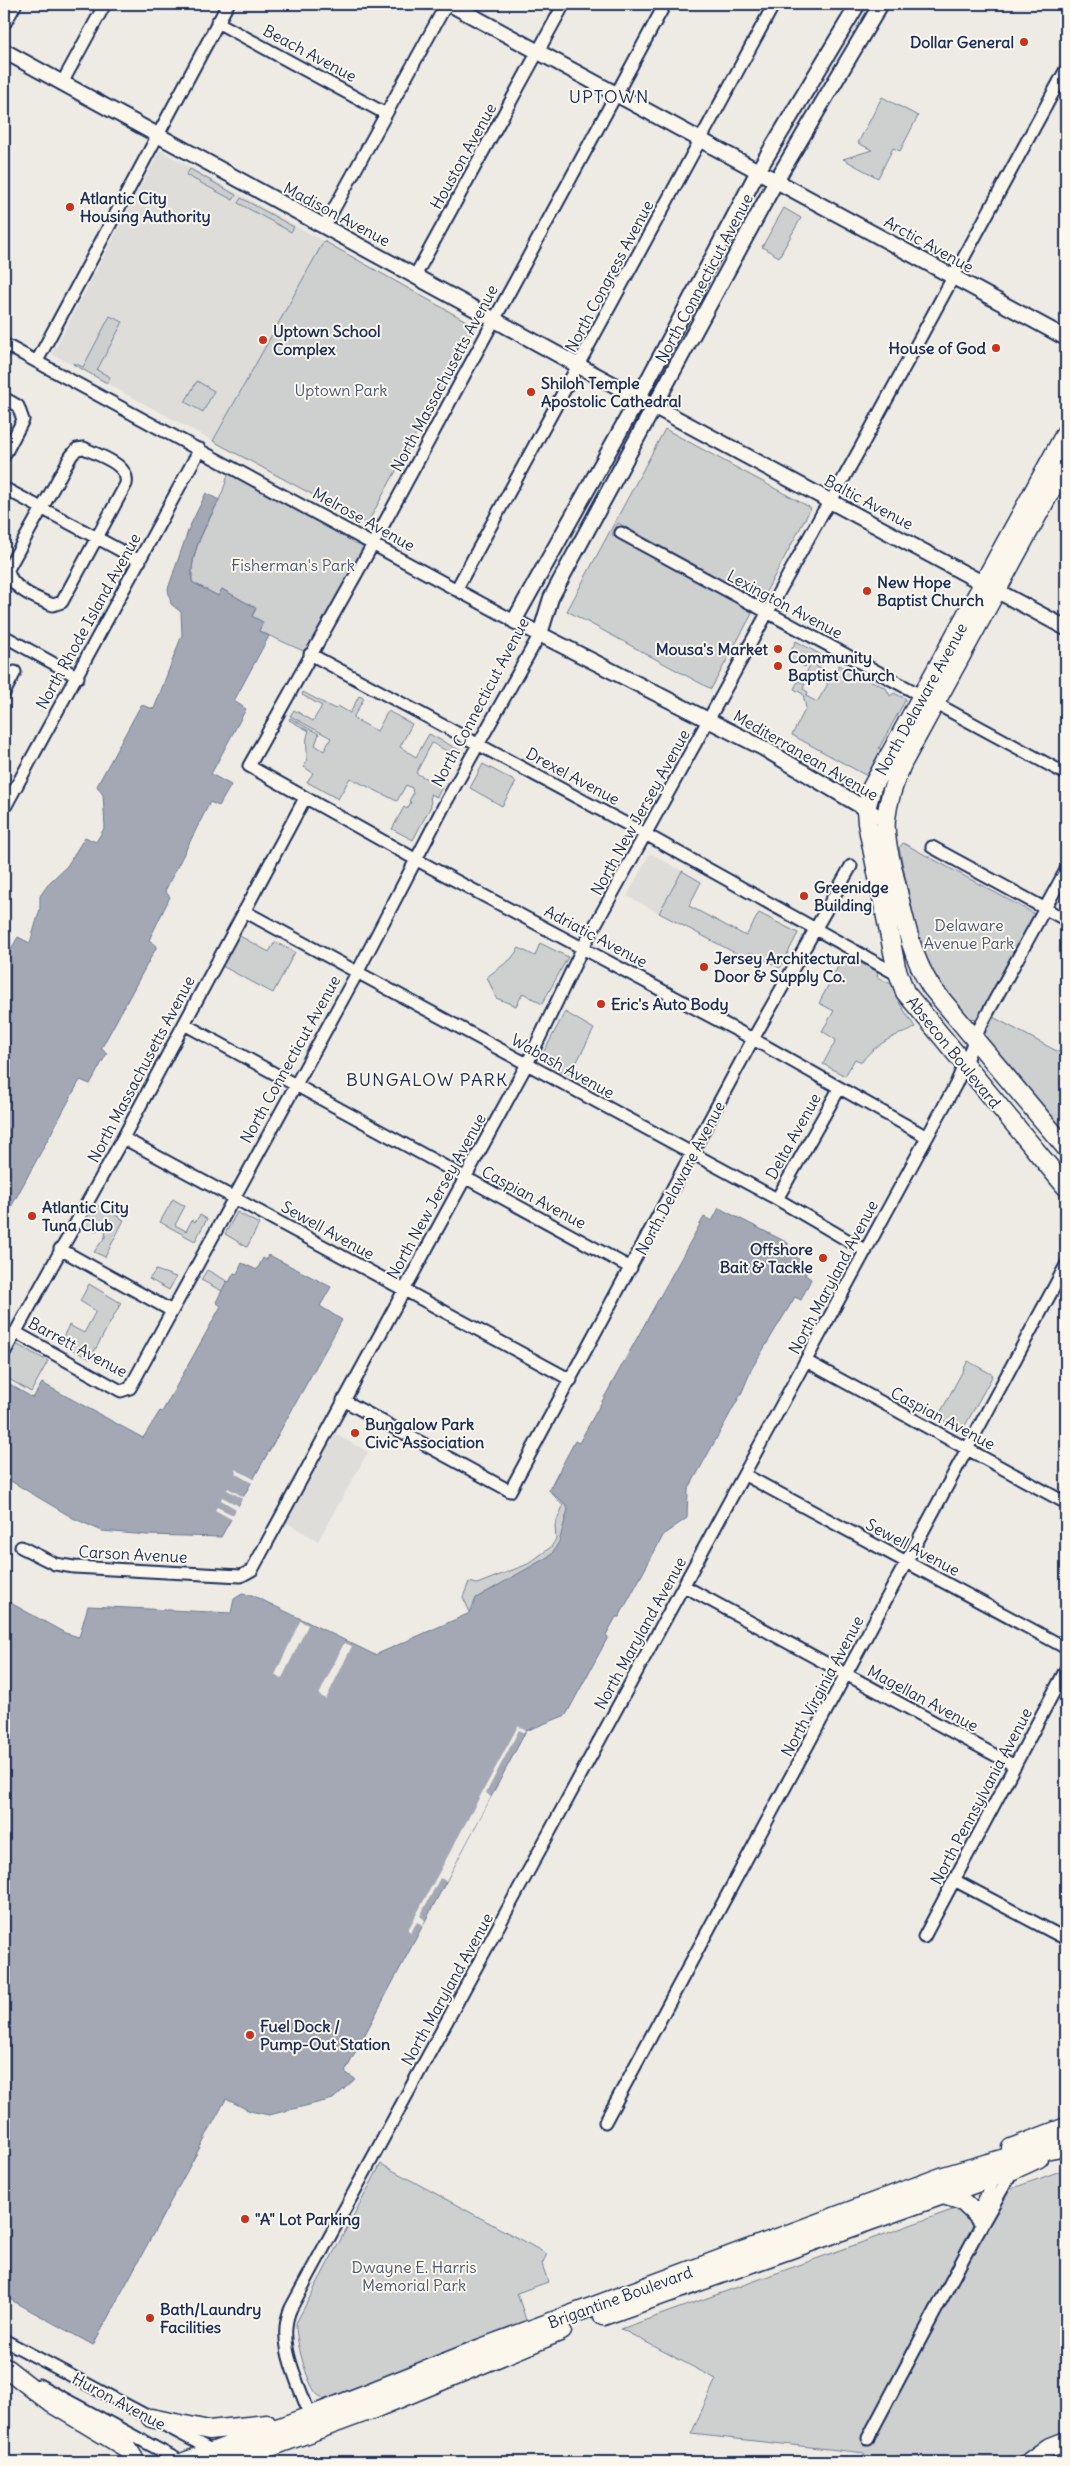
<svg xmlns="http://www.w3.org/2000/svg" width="1070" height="2466" font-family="Delius,sans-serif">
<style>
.built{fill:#deddda}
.green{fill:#cecfcf;stroke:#747f96}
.water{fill:#a3a8b4;stroke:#6d7892}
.pier{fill:#eeebe4}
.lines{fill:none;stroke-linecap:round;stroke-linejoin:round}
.minor-casing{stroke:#1b2f5e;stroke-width:15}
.tertiary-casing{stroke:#1b2f5e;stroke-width:18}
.primary-casing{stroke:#1b2f5e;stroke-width:21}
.trunk-casing{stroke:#1b2f5e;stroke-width:21}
.minor{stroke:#fbf7ec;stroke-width:11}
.tertiary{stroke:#fbf7ec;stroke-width:14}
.primary{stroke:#fbf7ec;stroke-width:18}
.trunk{stroke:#fbf7ec;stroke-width:18}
.poi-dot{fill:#c8321e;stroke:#fbf7ec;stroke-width:2}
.labels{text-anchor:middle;stroke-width:4;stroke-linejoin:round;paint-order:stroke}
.poi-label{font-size:16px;font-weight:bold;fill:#1b2f5e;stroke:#fbf7ec;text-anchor:start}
.street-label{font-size:16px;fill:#1b2f5e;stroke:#fbf7ec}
.park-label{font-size:16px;fill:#48577a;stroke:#fbf7ec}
.neighbourhood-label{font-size:18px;letter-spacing:1px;fill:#1b2f5e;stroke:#fbf7ec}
</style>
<rect width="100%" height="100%" fill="#eeebe4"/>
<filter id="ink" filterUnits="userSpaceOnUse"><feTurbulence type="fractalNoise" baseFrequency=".02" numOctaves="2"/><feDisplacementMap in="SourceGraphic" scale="10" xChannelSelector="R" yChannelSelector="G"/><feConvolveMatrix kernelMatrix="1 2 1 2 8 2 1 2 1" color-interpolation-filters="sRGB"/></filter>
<g filter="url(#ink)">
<!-- built -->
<path class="built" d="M160,150L475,326L367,524L52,354Z
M650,853L682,871L659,913L627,896Z
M335,1434L368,1452L318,1541L284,1521L293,1504L296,1505Z"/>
<!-- green -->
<path class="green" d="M882,97L918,116L900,151L893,148L878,178L843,159L872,150L858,143Z
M190,169L236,195L233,200L186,175Z
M241,198L294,227L291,232L238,203Z
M784,208L801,218L779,257L762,247Z
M324,241L475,326L367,524L213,441Z
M110,316L123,322L97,370L110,377L107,383L73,364L74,363L83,367Z
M197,381L214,391L203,412L185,402Z
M665,429L811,508L761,601L618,523L612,535L753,612L711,689L567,611Z
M231,465L373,544L310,654L259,631L252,616L256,609L222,589L218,596L192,582C190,550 205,530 218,502C224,491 227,477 231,465Z
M796,641L825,657L821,665L810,659L805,667L787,658Z
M811,663L833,676L839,665L886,688L890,696L894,693L906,699L879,748L881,749L867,776L792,735L806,708L803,694L794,689L798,681L805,684L803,689L808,692L806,696L817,702L828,684L816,677L813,683L804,678Z
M303,692L335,709L338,706L350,713L359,696L364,698L353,718L377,731L388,711L412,724L400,747L416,757L429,734L461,751L458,757L432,743L416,773L442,787L437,797L430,794L431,806L413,840L392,829L404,807L407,809L411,802L409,801L413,794L412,788L406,785L397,801L350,778L338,799L307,782L313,773L304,767C311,755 303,743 309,731L289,720L290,718L319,734L315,745L324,751L331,738L290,716L294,710L313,721L322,706L302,695Z
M483,764L516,782L502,806L470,788Z
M903,843L1033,913L1034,919L977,1019L970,1018L964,1012L932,974L921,951L899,848Z
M682,871L701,882L689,906L746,936L759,913L798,933L780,968L750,952L745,958L659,913Z
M238,935L269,952L275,942L295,952L273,993L222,966Z
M540,943L568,957L542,1004L523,993L516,1006L496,998L487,977L511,959L519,948L535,956Z
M847,956L878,972L877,977L893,985L900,1004L915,1027C909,1033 904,1032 897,1035C886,1040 868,1051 862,1062L855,1059L845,1076L823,1064L836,1040L822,1031L834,1011L819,1003L843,957L846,958Z
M565,1012L594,1029L570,1075L544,1061L541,1057Z
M993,1017L1066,1056V1135L984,1037L983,1032Z
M173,1199L185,1206L175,1225L186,1231L192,1220L195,1222L200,1215L207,1219L195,1241L160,1222Z
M93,1203L124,1220L105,1257L94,1252L105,1237L106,1226L95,1231L82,1225Z
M237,1212L259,1224L247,1247L225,1234Z
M156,1270L176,1277L169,1290L149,1279Z
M207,1270L227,1281L222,1291L201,1280Z
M89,1284L121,1303L90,1359L60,1343L69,1325L84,1333L96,1311L80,1301Z
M16,1344L48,1361L31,1392L4,1376V1365Z
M968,1361L993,1375L962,1431L938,1417Z
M558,1472L566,1479L575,1547L470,1612L463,1597L469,1582L477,1584L528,1564L551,1547L556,1539L555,1525L563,1506L549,1490Z
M381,2164L547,2254L542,2264L548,2282L517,2293L527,2323L333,2398C327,2398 323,2399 318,2395C307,2386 295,2337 296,2323Z
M1066,2169V2462H859L865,2453L691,2434L716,2379L621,2329Z"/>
<!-- water -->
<path class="water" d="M206,493L219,500C205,527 190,551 192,582L218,596L222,589L256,608L252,616L263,622L259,631L269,636L234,701L246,709L211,774L231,785L219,806L210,802L165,891L170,897L149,940L157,946L101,1049L107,1053L90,1084L80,1080L4,1220V961L18,937L30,943L40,909V896L50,882L67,866L85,837L96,842L105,827L103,795L97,786L141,705L154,709L182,635L181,612L171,604L168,589L189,528Z
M719,1208L788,1243V1247L808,1270L805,1275L811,1279L801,1300L795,1297L752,1368L742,1392L688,1490L687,1518L664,1534L619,1617H616L606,1635L608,1637L566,1715L526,1731L345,2072L355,2079L333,2099L269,2115L250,2111L226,2099L93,2345L4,2296V1595L8,1597L7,1601L65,1633L79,1637L88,1606L231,1613L234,1599L242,1594L252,1595L375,1655L470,1613L476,1598L551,1555L559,1542L568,1509L566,1505L549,1490L575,1441L579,1443L704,1217L712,1221Z
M269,1255L331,1287L320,1306L342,1320L221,1537L147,1535L102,1531L73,1518L4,1477V1381L33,1398L42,1383L143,1438L160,1411L162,1412L221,1306L216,1302L227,1281L229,1282L234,1273L237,1274L242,1263L257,1270L263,1258L266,1260Z"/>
<!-- pier -->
<path class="pier" d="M235,1469L256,1480L233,1520L215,1510L217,1507L233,1515L236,1509L221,1500L222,1497L239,1506L242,1498L227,1490L228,1488L244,1497L252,1483L236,1474Z
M300,1621L308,1625L282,1678L275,1675Z
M344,1643L352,1646L326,1699L319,1695Z
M518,1726L526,1731L525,1733L519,1730L486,1793L491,1797L446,1881L440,1878L420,1916L425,1920L423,1925L417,1922L411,1932L408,1930Z"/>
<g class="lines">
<defs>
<path id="minor" d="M665,4L373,544L249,766L415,859L753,1039L927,1137
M217,22L386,114
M62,83L105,4
M324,227L442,12L449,4
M415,276L564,4
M4,344L514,621
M37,361L228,4
M4,398L18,406L23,420L4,456
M84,448C99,456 130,464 126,484L62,602L53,605C37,599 9,588 8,569L71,456L77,449Z
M4,488L140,561
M621,533L1066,774
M456,590L774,4
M4,636L78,677
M310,654L647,835L898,975
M4,693L15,672
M4,809L200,449
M932,847L1066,920
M244,911L777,1199L866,1251
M184,1024L631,1268
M123,1138L571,1380
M777,1199L839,1089
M60,1249L172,1311
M15,1332L121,1391L130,1388L357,973L446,802L540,634
M4,1353L123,1138L305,798
M806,1361L1066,1503
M343,1400L510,1491L753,1039L851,866
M745,1475L1066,1648
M21,1547L55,1564L74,1567L241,1576L252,1570L527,1064L583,947L823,512L831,501L861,447L1066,69
M684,1586L1015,1766
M954,1880L1066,1939
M924,1937L1066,1669
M605,2122L1066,1265
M977,2221L980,2208L996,2176
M4,2340L215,2452
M39,2385L182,2462
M310,2416C299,2383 275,2342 291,2308L956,1084L980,1027L1066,870
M868,2438L972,2242L1013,2170"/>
<path id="tertiary" d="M450,4L1066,338
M858,4L758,171L639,397L514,621L763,748L886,821
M4,22L14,4
M4,51L579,366L1066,628
M540,634L551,598L568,566L776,181L881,4"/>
<path id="primary" d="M1011,2148L1066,2127
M943,2195L962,2201L978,2216
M603,2316L1013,2170L1039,2158
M6,2368L51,2403L128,2449L136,2462
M151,2418L209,2430L267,2424
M184,2462L310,2416L481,2348L944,2176L1012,2156L1061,2147
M230,2462L374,2409L562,2331"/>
<path id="trunk" d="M1066,432L872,787L866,809L867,823L896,967L905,992L1066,1187
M1066,463L902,764C894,782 888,800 886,819C884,839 891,860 895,879C904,917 910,954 931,987L1066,1148
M1029,2462L1048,2448L1066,2441"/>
</defs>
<!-- minor casing -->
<use href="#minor" class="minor-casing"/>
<!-- tertiary casing -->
<use href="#tertiary" class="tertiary-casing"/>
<!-- primary casing -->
<use href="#primary" class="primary-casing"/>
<!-- trunk casing -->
<use href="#trunk" class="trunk-casing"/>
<!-- minor -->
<use href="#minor" class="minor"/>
<!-- tertiary -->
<use href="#tertiary" class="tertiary"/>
<!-- primary -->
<use href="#primary" class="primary"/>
<!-- trunk -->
<use href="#trunk" class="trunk"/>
</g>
</g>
<!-- markers -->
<g class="poi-dot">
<circle cx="1024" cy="42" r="5"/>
<circle cx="70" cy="207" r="5"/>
<circle cx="263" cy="340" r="5"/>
<circle cx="996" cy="348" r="5"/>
<circle cx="531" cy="392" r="5"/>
<circle cx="867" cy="591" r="5"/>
<circle cx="778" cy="649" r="5"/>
<circle cx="778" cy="666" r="5"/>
<circle cx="804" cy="896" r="5"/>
<circle cx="704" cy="967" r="5"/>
<circle cx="601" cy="1004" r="5"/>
<circle cx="32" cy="1216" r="5"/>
<circle cx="823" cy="1258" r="5"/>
<circle cx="355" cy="1433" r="5"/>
<circle cx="250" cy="2035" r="5"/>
<circle cx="245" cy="2219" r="5"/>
<circle cx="150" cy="2318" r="5"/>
</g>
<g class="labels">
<!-- poi labels -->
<g class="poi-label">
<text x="1014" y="48" text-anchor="end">Dollar General</text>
<text x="80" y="204">Atlantic City<tspan x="80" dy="18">Housing Authority</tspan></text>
<text x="273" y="337">Uptown School<tspan x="273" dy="18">Complex</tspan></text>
<text x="986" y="354" text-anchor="end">House of God</text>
<text x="541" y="389">Shiloh Temple<tspan x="541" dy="18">Apostolic Cathedral</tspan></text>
<text x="877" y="588">New Hope<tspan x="877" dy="18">Baptist Church</tspan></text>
<text x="768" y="655" text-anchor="end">Mousa's Market</text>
<text x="788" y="663">Community<tspan x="788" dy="18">Baptist Church</tspan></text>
<text x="814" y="893">Greenidge<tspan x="814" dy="18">Building</tspan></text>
<text x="714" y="964">Jersey Architectural<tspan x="714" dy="18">Door &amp; Supply Co.</tspan></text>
<text x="611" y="1010">Eric's Auto Body</text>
<text x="42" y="1213">Atlantic City<tspan x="42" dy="18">Tuna Club</tspan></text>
<text x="813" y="1255" text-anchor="end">Offshore<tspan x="813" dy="18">Bait &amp; Tackle</tspan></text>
<text x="365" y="1430">Bungalow Park<tspan x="365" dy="18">Civic Association</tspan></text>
<text x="260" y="2032">Fuel Dock /<tspan x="260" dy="18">Pump-Out Station</tspan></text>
<text x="255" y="2225">"A" Lot Parking</text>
<text x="160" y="2315">Bath/Laundry<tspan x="160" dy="18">Facilities</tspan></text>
</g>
<!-- street labels -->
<g class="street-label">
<text transform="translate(310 53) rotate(28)" y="6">Beach Avenue</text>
<text transform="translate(463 156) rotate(-61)" y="6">Houston Avenue</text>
<text transform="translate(337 214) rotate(28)" y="6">Madison Avenue</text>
<text transform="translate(929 244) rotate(29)" y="6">Arctic Avenue</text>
<text transform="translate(609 276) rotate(-62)" y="6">North Congress Avenue</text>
<text transform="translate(704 278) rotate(-62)" y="6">North Connecticut Avenue</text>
<text transform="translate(444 378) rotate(-62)" y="6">North Massachusetts Avenue</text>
<text transform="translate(869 502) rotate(28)" y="6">Baltic Avenue</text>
<text transform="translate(364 519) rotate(29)" y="6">Melrose Avenue</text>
<text transform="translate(785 604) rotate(28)" y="6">Lexington Avenue</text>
<text transform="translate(88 621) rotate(-61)" y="6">North Rhode Island Avenue</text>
<text transform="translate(921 699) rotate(-61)" y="6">North Delaware Avenue</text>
<text transform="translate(480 702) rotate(-62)" y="6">North Connecticut Avenue</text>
<text transform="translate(806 755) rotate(30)" y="6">Mediterranean Avenue</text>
<text transform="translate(573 776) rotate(28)" y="6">Drexel Avenue</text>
<text transform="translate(640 812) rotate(-61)" y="6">North New Jersey Avenue</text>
<text transform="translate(596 936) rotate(28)" y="6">Adriatic Avenue</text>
<text transform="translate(954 1052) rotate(51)" y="6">Absecon Boulevard</text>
<text transform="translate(290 1059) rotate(-61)" y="6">North Connecticut Avenue</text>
<text transform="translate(563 1066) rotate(29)" y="6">Wabash Avenue</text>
<text transform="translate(141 1069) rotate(-62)" y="6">North Massachusetts Avenue</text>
<text transform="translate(793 1136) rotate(-61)" y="6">Delta Avenue</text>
<text transform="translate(680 1178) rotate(-62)" y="6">North Delaware Avenue</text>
<text transform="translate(436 1196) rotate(-61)" y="6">North New Jersey Avenue</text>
<text transform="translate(534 1197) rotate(28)" y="6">Caspian Avenue</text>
<text transform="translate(328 1230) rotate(29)" y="6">Sewell Avenue</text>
<text transform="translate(833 1277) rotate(-62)" y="6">North Maryland Avenue</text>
<text transform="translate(78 1347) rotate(28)" y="6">Barrett Avenue</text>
<text transform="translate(943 1418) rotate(28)" y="6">Caspian Avenue</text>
<text transform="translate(913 1547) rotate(28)" y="6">Sewell Avenue</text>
<text transform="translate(133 1554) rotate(3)" y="6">Carson Avenue</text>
<text transform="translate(640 1633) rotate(-61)" y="6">North Maryland Avenue</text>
<text transform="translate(822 1686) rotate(-62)" y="6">North Virginia Avenue</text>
<text transform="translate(923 1698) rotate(28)" y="6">Magellan Avenue</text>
<text transform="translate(981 1796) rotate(-62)" y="6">North Pennsylvania Avenue</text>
<text transform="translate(447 1989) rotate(-61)" y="6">North Maryland Avenue</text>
<text transform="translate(620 2297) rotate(-20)" y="6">Brigantine Boulevard</text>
<text transform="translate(119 2401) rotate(28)" y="6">Huron Avenue</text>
</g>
<!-- park labels -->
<g class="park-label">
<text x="341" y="396">Uptown Park</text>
<text x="293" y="571">Fisherman's Park</text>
<text x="969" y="931">Delaware<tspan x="969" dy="18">Avenue Park</tspan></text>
<text x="414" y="2273">Dwayne E. Harris<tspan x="414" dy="18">Memorial Park</tspan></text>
</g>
<!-- neighbourhood labels -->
<g class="neighbourhood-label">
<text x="609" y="103">UPTOWN</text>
<text x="427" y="1086">BUNGALOW PARK</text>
</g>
</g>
<!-- margin -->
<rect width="1070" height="2466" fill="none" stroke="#fbf7ec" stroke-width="20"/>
<rect x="10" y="10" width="1050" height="2446" fill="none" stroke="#1b2f5e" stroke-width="2" filter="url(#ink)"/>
</svg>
